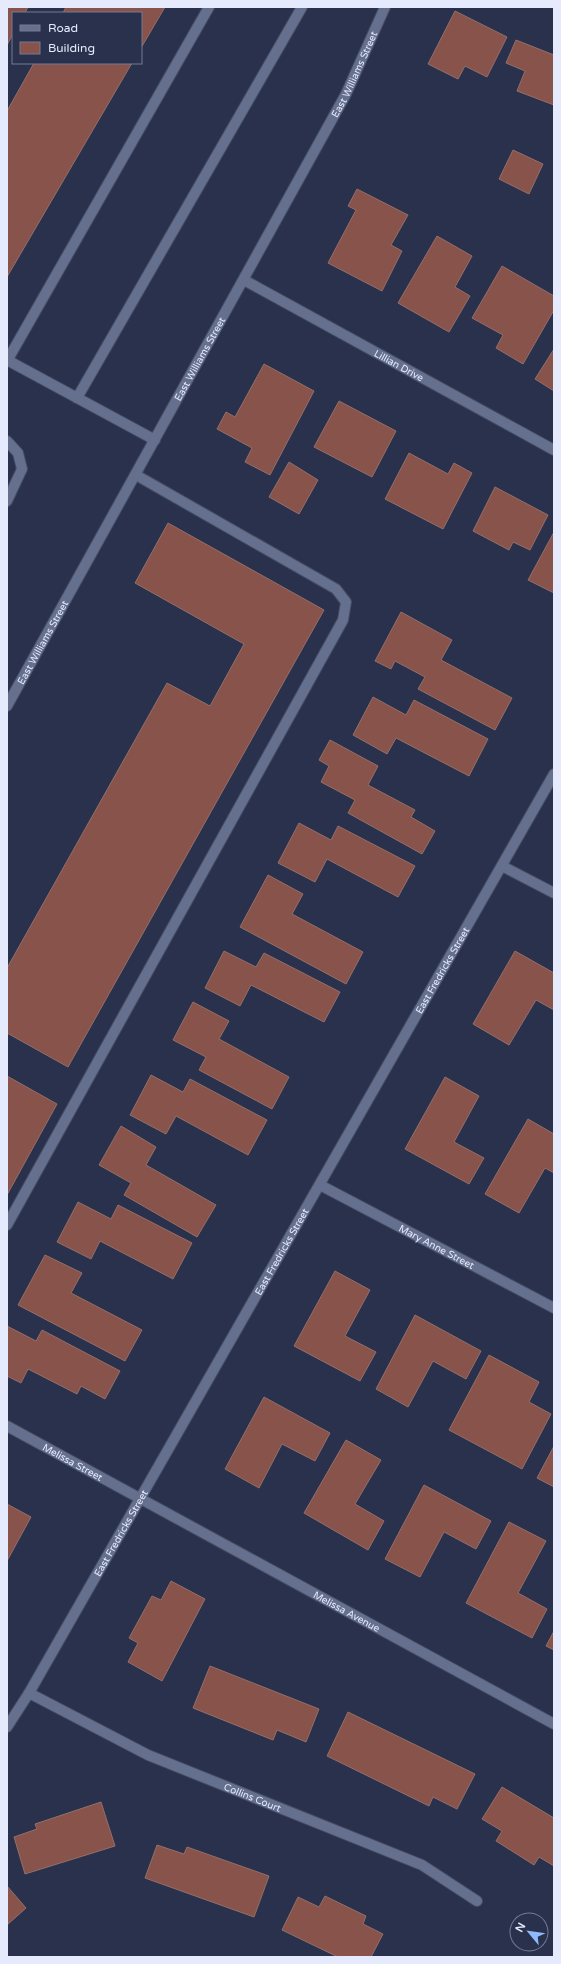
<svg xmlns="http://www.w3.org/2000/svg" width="561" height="1964" font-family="'Varela Round',sans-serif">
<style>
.building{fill:#87534a;stroke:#956f69}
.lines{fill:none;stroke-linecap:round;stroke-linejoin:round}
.minor-casing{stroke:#454b62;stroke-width:12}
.minor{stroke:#656f8e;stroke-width:10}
.labels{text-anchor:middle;stroke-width:3;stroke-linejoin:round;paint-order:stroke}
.street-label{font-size:10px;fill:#e5ebfd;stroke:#29314c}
</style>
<rect width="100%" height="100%" fill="#29314c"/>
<!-- building -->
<path class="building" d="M7,7H28L25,13H13V34L7,45Z
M66,7H165L141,48V13H63Z
M455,11L507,37L487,77L465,66L458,79L428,64Z
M516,40L554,55V105L517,91L525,71L506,63Z
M34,63H132L7,277V111Z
M513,150L543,164L529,194L499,179Z
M357,189L408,215L391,245L402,251L382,291L328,263L356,210L348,206Z
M437,236L472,256L455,287L470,296L449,332L398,303Z
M502,266L554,296V310L523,364L496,348L503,335L472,318Z
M554,349V391L535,379Z
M264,364L314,391L270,475L245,462L252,448L217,429L226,412L235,417Z
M339,401L396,431L372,477L314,447Z
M409,453L448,474L454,463L472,473L443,529L385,499Z
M289,462L318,480L299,514L269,497Z
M495,487L548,515L530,550L513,542L509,550L473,531Z
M168,523L324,610L68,1067L7,1033V968L167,683L210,706L244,644L135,583Z
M554,532V593L528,580Z
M401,612L452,640L441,660L512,698L495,730L418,689L425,677L395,661L391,669L375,661Z
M373,697L406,715L414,700L488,739L469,776L396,738L387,754L353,735Z
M330,740L378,766L368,785L415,810L411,817L435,831L422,854L348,813L355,800L321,782L329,766L319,760Z
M299,823L331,840L338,826L415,866L398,897L327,859L315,882L278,863Z
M268,875L303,894L292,914L363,952L346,984L240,927Z
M224,951L256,967L264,953L340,992L324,1022L251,985L240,1006L205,988Z
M515,951L554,973V1010L536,1000L509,1045L473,1024Z
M193,1002L229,1021L219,1039L289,1077L272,1109L199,1070L206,1057L173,1040Z
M151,1075L183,1092L190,1079L267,1120L248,1155L176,1116L166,1134L130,1115Z
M7,1076L57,1104L7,1195Z
M445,1077L479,1096L454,1142L484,1158L469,1184L405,1149Z
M528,1119L554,1134V1173L545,1168L519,1213L485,1194Z
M121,1126L156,1147L146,1165L216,1205L197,1237L124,1195L131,1183L99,1165Z
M78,1202L111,1219L118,1205L192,1243L173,1279L100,1241L91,1259L57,1242Z
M45,1255L82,1273L71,1293L142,1330L125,1361L18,1305Z
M335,1271L370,1290L345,1336L376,1352L360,1381L294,1346Z
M415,1315L481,1351L466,1379L433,1361L408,1407L376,1389Z
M7,1326L36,1341L42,1330L120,1371L105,1399L81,1386L77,1394L28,1369L21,1383L7,1376Z
M489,1355L539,1382L529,1402L551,1414L522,1469L449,1430Z
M264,1397L330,1433L315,1461L282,1444L259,1488L225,1469Z
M346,1440L381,1460L355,1504L384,1521L368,1550L304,1513Z
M554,1446V1487L537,1478Z
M424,1485L491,1521L476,1549L444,1532L420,1577L385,1559Z
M7,1504L31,1517L7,1561Z
M509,1522L546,1541L518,1593L547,1609L532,1638L466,1603Z
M171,1581L205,1599L162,1681L128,1662L138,1643L129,1638L152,1596L161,1600Z
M554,1631V1650L546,1646Z
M210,1666L319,1709L306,1742L277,1730L273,1740L193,1708Z
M348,1712L475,1774L457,1809L433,1797L429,1806L327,1756Z
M502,1787L554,1818V1866L539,1857L534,1865L496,1841L502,1831L482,1819Z
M101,1802L115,1846L25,1874L14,1837L37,1829L35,1824Z
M157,1845L184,1854L187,1847L269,1876L254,1917L145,1878Z
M7,1886L26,1908L7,1925Z
M325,1896L366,1916L363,1924L383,1934L371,1957H338L282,1930L298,1897L319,1907Z"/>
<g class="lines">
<defs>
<g id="minor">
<path id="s1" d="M244,280L554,450"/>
<path d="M7,360L155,440"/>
<path d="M7,361L209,7"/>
<path d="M77,398L302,7"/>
<path d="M7,441L18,453L22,469L7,501"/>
<path id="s2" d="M7,706L346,94L385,7"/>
<path d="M502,866L554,893"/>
<path id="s3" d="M320,1185L554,1308"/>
<path d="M7,1225L343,620L346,602L336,589L136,475"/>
<path id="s4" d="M7,1426L554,1724"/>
<path id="s5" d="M29,1693L148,1755L422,1865L477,1901"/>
<path id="s6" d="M7,1727L29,1693L554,774"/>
</g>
</defs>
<!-- minor casing -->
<use href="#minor" class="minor-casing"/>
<!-- minor -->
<use href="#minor" class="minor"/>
</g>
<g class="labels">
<!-- street labels -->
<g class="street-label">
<text dy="4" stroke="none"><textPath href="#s2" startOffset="721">East Williams Street</textPath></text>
<text dy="4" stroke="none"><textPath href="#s2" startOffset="397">East Williams Street</textPath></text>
<text dy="4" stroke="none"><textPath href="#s1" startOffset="177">Lillian Drive</textPath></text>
<text dy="4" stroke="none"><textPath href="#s2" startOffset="73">East Williams Street</textPath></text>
<text dy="4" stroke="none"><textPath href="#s6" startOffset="873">East Fredricks Street</textPath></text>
<text dy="4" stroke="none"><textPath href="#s3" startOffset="132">Mary Anne Street</textPath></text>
<text dy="4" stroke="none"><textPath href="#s6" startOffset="549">East Fredricks Street</textPath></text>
<text dy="4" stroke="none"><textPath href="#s4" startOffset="75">Melissa Street</textPath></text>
<text dy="4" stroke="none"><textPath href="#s6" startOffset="225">East Fredricks Street</textPath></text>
<text dy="4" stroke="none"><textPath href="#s4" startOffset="387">Melissa Avenue</textPath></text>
<text dy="4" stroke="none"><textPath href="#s5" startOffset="247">Collins Court</textPath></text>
</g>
</g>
<!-- border -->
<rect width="561" height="1964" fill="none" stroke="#e5ebfd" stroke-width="16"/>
<!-- legend -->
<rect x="12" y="12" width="130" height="52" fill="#29314c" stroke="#747b93"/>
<rect x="20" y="25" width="20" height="6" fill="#656f8e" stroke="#747b93"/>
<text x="48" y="32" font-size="12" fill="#e5ebfd">Road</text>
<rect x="20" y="42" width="20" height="12" fill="#87534a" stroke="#747b93"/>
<text x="48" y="52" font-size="12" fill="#e5ebfd">Building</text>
<!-- north arrow -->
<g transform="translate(529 1932) rotate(299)"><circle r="19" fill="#29314c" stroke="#747b93"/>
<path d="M0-3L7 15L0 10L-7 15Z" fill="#90b8fd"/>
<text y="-6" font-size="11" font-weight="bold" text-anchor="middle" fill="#e5ebfd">N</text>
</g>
</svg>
